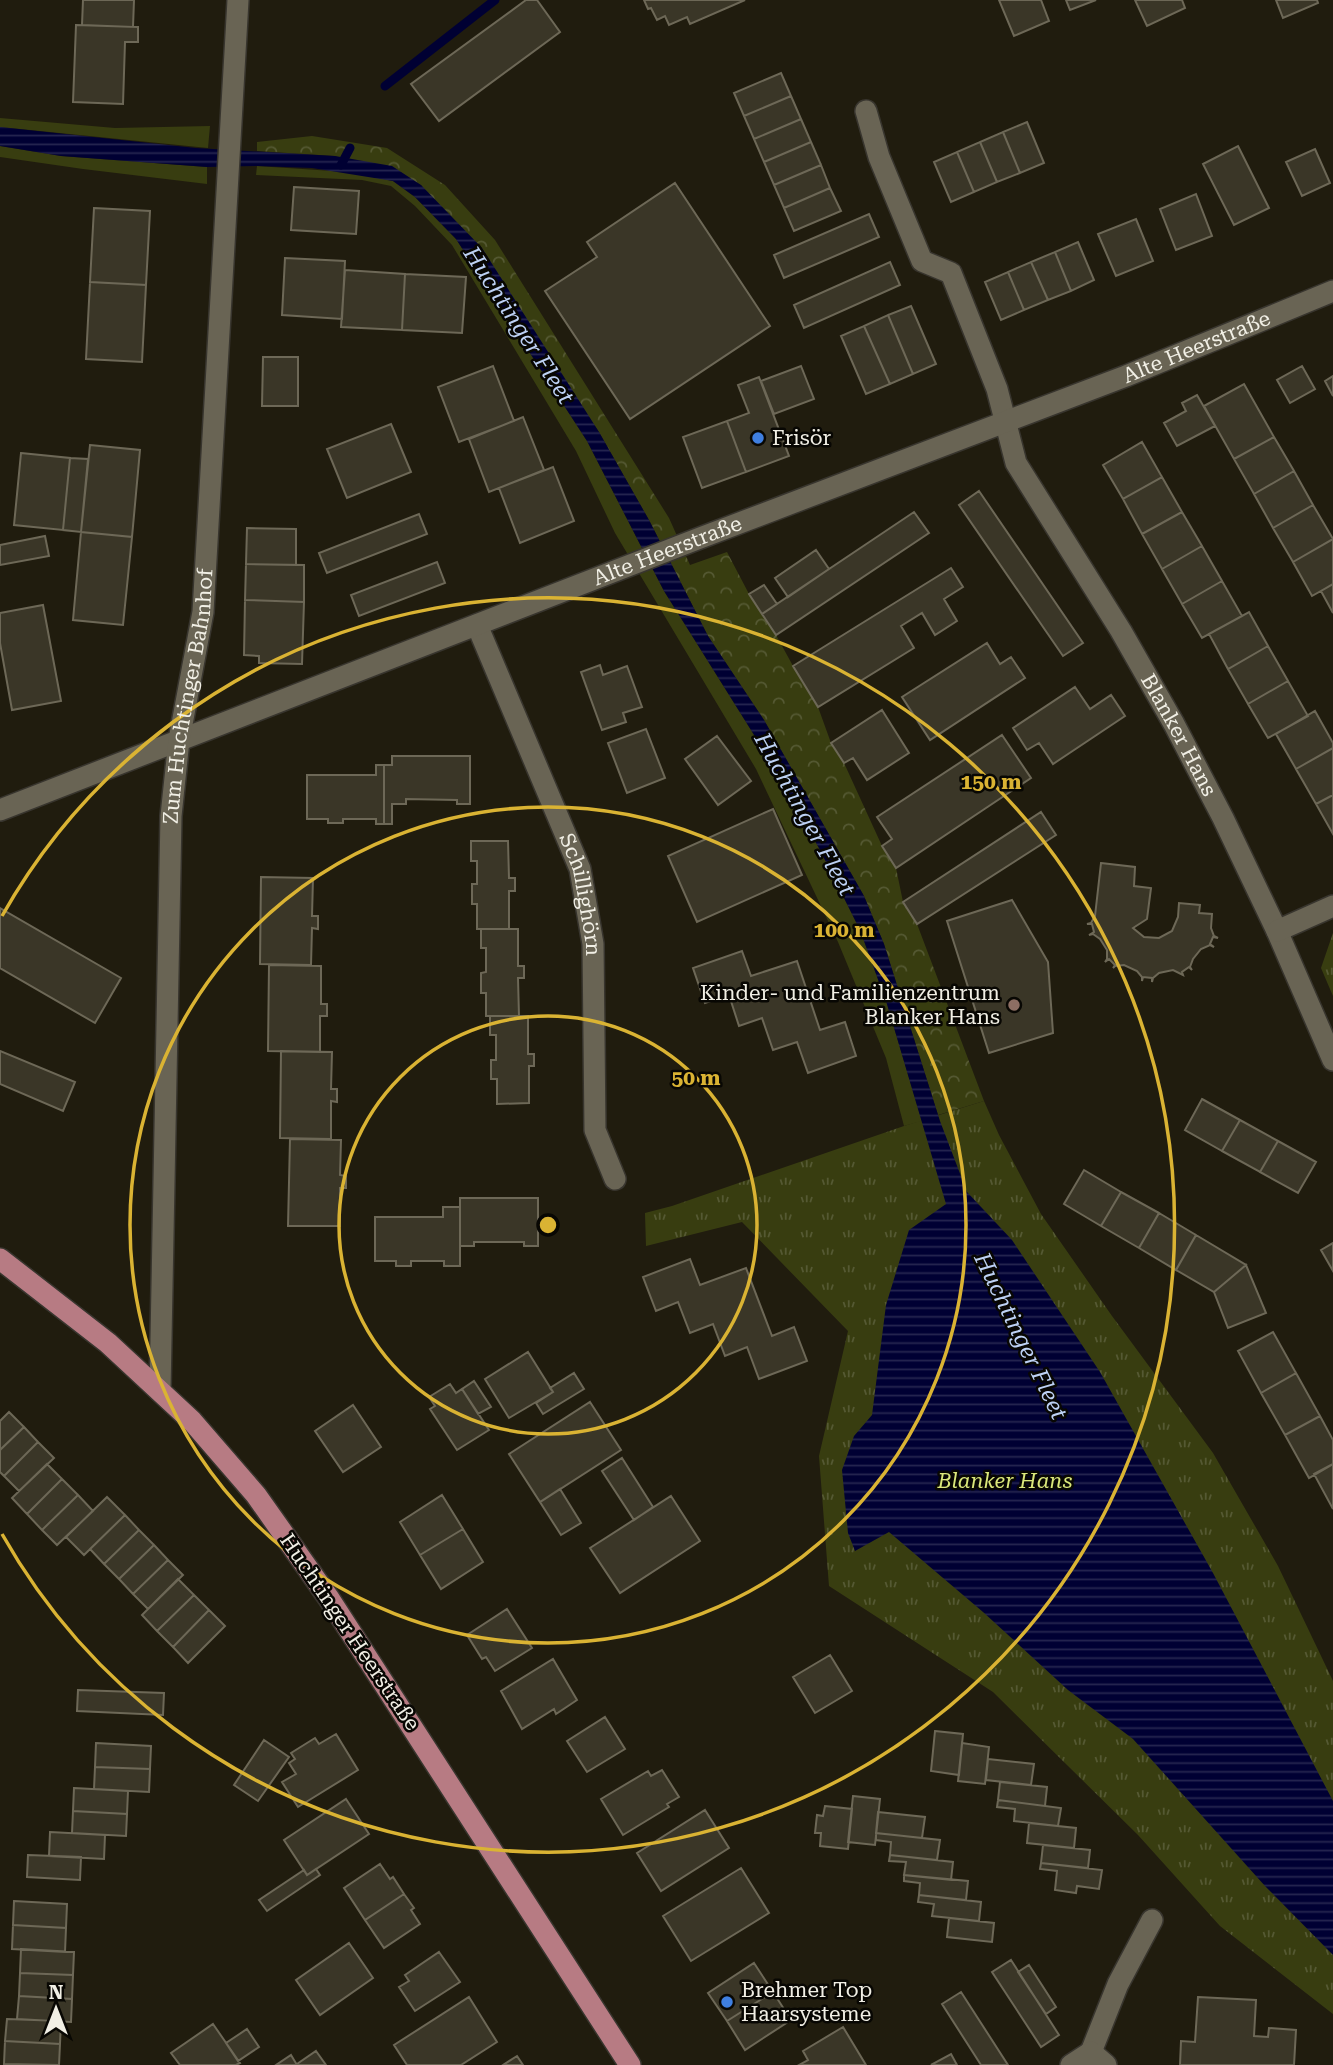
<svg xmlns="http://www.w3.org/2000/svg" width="1333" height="2065" font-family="'Roboto Serif',serif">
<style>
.green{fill:#383d10}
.forest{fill:url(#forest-crowns)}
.park{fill:url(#park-tufts)}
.water{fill:url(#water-rules)}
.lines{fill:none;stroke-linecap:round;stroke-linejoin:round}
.stream{stroke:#003;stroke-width:9}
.building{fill:#3a3627;stroke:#6d6857;stroke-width:2}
.minor-casing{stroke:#38352e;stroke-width:24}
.major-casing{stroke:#38352e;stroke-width:24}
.minor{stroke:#696454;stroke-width:21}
.major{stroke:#b77b83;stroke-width:21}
.ring{fill:none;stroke:#dab333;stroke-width:3.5}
.shop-dot{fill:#3f7fe0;stroke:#080703;stroke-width:2.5}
.education-dot{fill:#8d6e63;stroke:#080703;stroke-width:2.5}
.labels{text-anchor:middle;stroke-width:5;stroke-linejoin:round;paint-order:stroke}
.street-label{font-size:21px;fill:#f1efe5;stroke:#080703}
.poi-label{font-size:21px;fill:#f1efe5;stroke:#080703;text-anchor:start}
.park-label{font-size:21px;font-style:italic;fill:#dbe87b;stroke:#080703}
.water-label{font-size:23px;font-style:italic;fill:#bdd1f4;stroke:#080703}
.centre{fill:#dab333;stroke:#080703;stroke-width:3.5}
.ring-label{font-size:21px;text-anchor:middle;font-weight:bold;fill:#dab333;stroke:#080703;stroke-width:5;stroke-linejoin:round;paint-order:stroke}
</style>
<defs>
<pattern id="forest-crowns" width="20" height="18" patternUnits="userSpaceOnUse" patternTransform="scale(1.75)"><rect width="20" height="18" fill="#383d10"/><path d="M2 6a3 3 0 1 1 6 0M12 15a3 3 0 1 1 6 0" fill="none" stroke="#555933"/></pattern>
<pattern id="park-tufts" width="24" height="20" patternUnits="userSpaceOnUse" patternTransform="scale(1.75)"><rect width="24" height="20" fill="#383d10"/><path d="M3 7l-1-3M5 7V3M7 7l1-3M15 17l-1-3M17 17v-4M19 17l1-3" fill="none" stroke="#555933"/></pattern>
<pattern id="water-rules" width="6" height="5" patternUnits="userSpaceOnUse" patternTransform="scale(1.75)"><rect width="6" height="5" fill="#003"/><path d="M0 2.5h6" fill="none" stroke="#262650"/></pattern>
</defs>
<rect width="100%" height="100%" fill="#201c0e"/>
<!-- green -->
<path class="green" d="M0,118L115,128L210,126L208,148L0,127Z
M0,146L61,156L207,167V184L83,169L0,157Z
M257,166L348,172L393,181L415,197L456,239L587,441L664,591L761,746L819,848L860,930L887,1004L922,1121L904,1126L886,1058L838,942L756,769L615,533L576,451L452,245L415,206L391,186L362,180L256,175Z"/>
<!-- forest -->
<path class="forest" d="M312,136L387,148L445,185L495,240L669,518L690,565L727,552L749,594L776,635L793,666L818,707L831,743L844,763L882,846L896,868L903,902L917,924L984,1101L938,1115L884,944L864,896L764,720L708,636L649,520L599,432L421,185L335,156L257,151V142Z"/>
<!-- park -->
<path class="park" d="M1333,933V996L1321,968Z
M984,1101L999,1135L1041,1214L1112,1316L1213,1453L1278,1566L1333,1681V2014L1220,1926L1138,1835L993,1692L829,1586L819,1456L848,1331L742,1222L646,1246L645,1213L672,1206L904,1126Z"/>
<!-- water -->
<path class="water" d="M0,127L196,148L335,156L392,166L421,185L482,248L599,432L649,520L708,636L764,720L864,896L884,944L940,1121L967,1192L1012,1240L1100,1372L1213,1573L1333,1801V1955L1265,1886L1133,1739L1068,1690L983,1612L889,1532L855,1551L848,1533L842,1470L854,1436L872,1415L886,1305L909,1230L946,1204L887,1004L860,930L819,848L761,746L664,591L587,441L456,239L415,197L393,181L312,168L257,166L207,167L61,156L0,146Z"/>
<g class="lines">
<!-- stream -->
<path class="stream" d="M385,86L495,0
M341,165L350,148"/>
</g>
<!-- building -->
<path class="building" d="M83,0H134L133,27L82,25Z
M526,0H537L560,32L439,121L411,84Z
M644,0H745L690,24L687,17L669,25L665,16L657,20L651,8L648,9Z
M999,0H1041L1049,21L1014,36Z
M1066,0H1096L1070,10Z
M1135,0H1182L1185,8L1147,26Z
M1276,0H1317L1318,3L1283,18Z
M76,25L138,27V42H125L123,104L73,102Z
M781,73L791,96L744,116L734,93Z
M791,96L801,119L754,139L744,116Z
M801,119L811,142L764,162L754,139Z
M1027,122L1044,163L1020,173L1003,132Z
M1003,132L1020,173L997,182L980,142Z
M811,142L821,165L774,185L764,162Z
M980,142L997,182L974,192L957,152Z
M1238,146L1269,208L1234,225L1203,164Z
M1315,149L1330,183L1302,196L1286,162Z
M957,152L974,192L951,202L934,162Z
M821,165L830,188L784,208L774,185Z
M675,183L770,326L630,419L545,291L597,257L587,242Z
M294,187L359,191L356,234L291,230Z
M830,188L841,211L794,231L784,208Z
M1196,194L1212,236L1176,250L1160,209Z
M94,208L150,211L146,285L90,282Z
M869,214L879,237L784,278L774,255Z
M1136,219L1153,261L1116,276L1098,234Z
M1078,242L1094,280L1071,291L1055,252Z
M1055,252L1071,291L1048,300L1031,262Z
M285,258L345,261L342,319L282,315Z
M890,262L900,285L804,328L794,305Z
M1031,262L1048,300L1024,310L1008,272Z
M345,270L405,274L402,330L341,327Z
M1008,272L1024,310L1001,320L985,282Z
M405,274L466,277L462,333L402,330Z
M90,282L146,285L142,362L86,359Z
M911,306L936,364L913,374L888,315Z
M888,315L913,374L890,384L864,326Z
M864,326L890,384L866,394L841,336Z
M263,357H298V406H262Z
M493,366L514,421L459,442L438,387Z
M801,366L814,399L774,414L761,381Z
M1302,366L1315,389L1290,403L1277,380Z
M1333,376V396L1325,381Z
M759,377L789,456L746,472L727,421L749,413L738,385Z
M1244,384L1274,437L1234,459L1204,406Z
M1197,395L1215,426L1177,446L1164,423L1186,411L1182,403Z
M523,417L544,470L489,492L469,439Z
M727,421L746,472L702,488L683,437Z
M391,424L411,472L347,498L327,449Z
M1274,437L1294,471L1254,494L1234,459Z
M1142,442L1162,477L1123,499L1103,465Z
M90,445L140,450L132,537L81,532Z
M21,453L70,458L63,530L14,525Z
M70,458L88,459L81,532L63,530Z
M553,467L574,521L520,543L499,488Z
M1294,471L1313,505L1273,528L1254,494Z
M1162,477L1182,512L1142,534L1123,499Z
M979,491L1083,643L1063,656L959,505Z
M1313,505L1333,539L1293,562L1273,528Z
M914,512L929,533L776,635L762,614Z
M1182,512L1202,546L1162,569L1142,534Z
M419,514L427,534L327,573L319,553Z
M247,528L296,529V565L246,564Z
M81,532L132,537L123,625L73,620Z
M45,536L49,556L0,565V545Z
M1333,539V584L1312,596L1293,562Z
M1202,546L1222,581L1182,604L1162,569Z
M816,550L829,569L788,597L775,578Z
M437,562L445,583L359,616L351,595Z
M246,564L304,565V602L245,600Z
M951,568L963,587L944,599L957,621L935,635L922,613L901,626L914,648L818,707L793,666Z
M1222,581L1242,616L1202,638L1182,604Z
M1333,584V613L1321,591Z
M764,585L777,604L762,614L749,594Z
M245,600L304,602L302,664L259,663V656L244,655Z
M43,605L61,701L12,710L0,643V613Z
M1249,612L1268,646L1228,669L1209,634Z
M987,643L1000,664L1011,657L1025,678L930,740L902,697Z
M1268,646L1288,681L1248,704L1228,669Z
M600,665L603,675L627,666L642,707L623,713L626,722L602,730L581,672Z
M1288,681L1308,716L1268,738L1248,704Z
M1075,687L1090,709L1111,695L1125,716L1053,764L1039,743L1027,750L1013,728Z
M882,710L909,753L867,780L853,758L844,763L831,743Z
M1315,711L1333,743V748L1296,769L1276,734Z
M646,729L665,778L627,793L608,743Z
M1002,735L1031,778L896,868L882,846L892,839L877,817Z
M717,736L751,781L718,805L685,759Z
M1333,748V795L1316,804L1296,769Z
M392,756H470V804H457V800L406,799V804H392V824H384V765H392Z
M376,765H384V824H376V819H343V823H328V819H307V775H376Z
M1333,795V834L1316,804Z
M773,809L802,875L697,922L668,856Z
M1041,812L1056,835L917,924L903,902Z
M471,841H508L509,878H515V891H509V929H477V904H472V884H477V861H471Z
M1101,863L1135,867L1134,886L1151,888L1147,919L1133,928L1144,937L1159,938L1172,931L1178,917L1179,903L1200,905L1199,913L1212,914L1211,928L1214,936L1218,938L1213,937L1210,944L1214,947L1210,945L1201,949L1193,959L1190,967L1192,970L1189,967L1182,972L1183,975L1173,970L1159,973L1153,978L1152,982V978L1143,977L1142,981V977L1137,971L1124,965L1115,966L1113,968L1115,965L1109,959L1105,962L1107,959V950L1100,939L1093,934L1089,935L1094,932L1092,924H1087L1091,923L1095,916Z
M261,877L313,878L312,916H318V929L312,928L311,965L260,964Z
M1012,900L1048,962L1053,1033L989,1053L947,921Z
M0,908L121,978L95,1023L0,968Z
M481,929H518V966H524V978H518L519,1016H486V993H481V973L486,972V948H481Z
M742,951L751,976L797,961L820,1030L845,1022L856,1056L808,1073L797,1042L773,1050L762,1018L739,1026L729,995L705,1003L693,968Z
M269,965L321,966V1004H327V1016H320V1052L268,1051Z
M490,1016H528V1054H534V1066H529V1103L497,1104V1079H491V1060H496V1035H490Z
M0,1051L75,1082L63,1111L0,1084Z
M281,1051L332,1052L331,1089H337V1102L331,1101V1139L280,1138Z
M1202,1099L1240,1120L1222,1151L1185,1130Z
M1240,1120L1278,1141L1260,1172L1222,1151Z
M290,1139L341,1140L340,1175L346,1176V1188H340V1226H288Z
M1278,1141L1316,1162L1298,1193L1260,1172Z
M1084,1170L1121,1192L1101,1226L1064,1204Z
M1121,1192L1159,1213L1139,1248L1101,1226Z
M460,1198H538V1246H524V1242H474V1246H460Z
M443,1207H460V1266H444V1261H411V1266H396V1261H375V1217H443Z
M1159,1213L1196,1235L1176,1270L1139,1248Z
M1196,1235L1246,1265L1214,1292L1176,1270Z
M1333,1243V1271L1321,1250Z
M690,1259L700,1285L746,1268L772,1336L794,1327L807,1361L759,1379L747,1347L725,1356L713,1324L690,1333L678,1302L656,1311L643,1277Z
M1246,1265L1266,1313L1228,1328L1214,1292Z
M1273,1332L1296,1373L1261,1393L1238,1351Z
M528,1352L553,1392L509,1418L485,1379Z
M574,1373L584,1389L543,1414L536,1403L553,1392L550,1388Z
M1296,1373L1320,1416L1285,1435L1261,1393Z
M474,1381L491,1407L478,1414L462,1389Z
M450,1384L456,1393L462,1389L489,1430L457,1450L430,1409L435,1406L429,1397Z
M590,1402L621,1450L540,1502L509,1454Z
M353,1405L381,1447L343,1472L315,1431Z
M9,1412L24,1427L0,1450V1421Z
M1320,1416L1333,1440V1464L1309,1478L1285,1435Z
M24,1427L38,1442L4,1476L0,1472V1450Z
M38,1442L54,1458L19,1491L4,1476Z
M622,1458L653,1507L634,1520L602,1471Z
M47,1464L62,1479L27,1514L12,1498Z
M1333,1464V1509L1314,1474Z
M62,1479L78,1495L42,1530L27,1514Z
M560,1489L581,1523L561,1535L540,1502Z
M78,1495L93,1511L57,1545L42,1530Z
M442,1495L463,1529L420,1555L400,1522Z
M671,1496L700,1541L620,1593L590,1548Z
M107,1497L125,1515L84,1555L66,1537Z
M125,1515L139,1530L104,1564L90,1549Z
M463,1529L483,1562L441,1589L420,1555Z
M139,1530L154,1545L119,1579L104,1564Z
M154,1545L168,1560L133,1594L119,1579Z
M168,1560L183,1575L148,1609L133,1594Z
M178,1579L194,1595L157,1631L142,1615Z
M194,1595L209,1610L173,1647L157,1631Z
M507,1609L532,1648L495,1671L486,1657L482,1659L467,1635Z
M209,1610L225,1626L188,1663L173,1647Z
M830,1655L852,1691L815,1713L793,1677Z
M553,1659L577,1700L556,1714L554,1709L522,1729L501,1691Z
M78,1690L164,1693L163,1715L77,1711Z
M605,1717L625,1749L587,1772L567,1741Z
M935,1731L963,1734L959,1775L931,1771Z
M336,1734L358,1770L298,1807L282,1782L296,1774L289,1763L295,1759L291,1753L315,1738L319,1744Z
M264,1740L289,1757L258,1801L234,1785Z
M96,1743L151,1746L150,1769L95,1767Z
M962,1743L989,1747L985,1784L958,1781Z
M988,1759L1034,1764L1031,1785L986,1780Z
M95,1767L150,1769L149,1792L94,1789Z
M662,1770L679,1797L667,1804L669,1807L623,1835L601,1799L648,1771L651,1776Z
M1000,1782L1047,1787L1045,1806L998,1800Z
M74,1788L128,1791L127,1814L73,1811Z
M853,1796L880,1799L875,1845L848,1842Z
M346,1799L369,1834L307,1875L284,1840Z
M998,1800L1061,1808L1058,1826L1014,1821L1015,1809L997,1807Z
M825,1806L852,1809L848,1849L820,1846L821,1833H815L817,1815L823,1816Z
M705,1810L729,1848L661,1891L637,1853Z
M73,1811L127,1814L126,1836L72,1833Z
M878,1812L925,1817L922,1838L876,1833Z
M1029,1823L1076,1828L1074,1848L1027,1843Z
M50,1832L105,1835L104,1859L49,1856Z
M876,1833L940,1840L937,1860L890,1855L891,1842L876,1840Z
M1043,1845L1090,1850L1088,1868L1041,1863Z
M28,1855L81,1857L80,1880L27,1877Z
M890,1855L953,1862L951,1880L904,1875L906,1862L889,1861Z
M1041,1863L1102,1870L1099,1889L1077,1886L1076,1893L1055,1890L1057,1871L1040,1869Z
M380,1864L390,1879L393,1877L404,1894L365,1920L344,1888Z
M741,1868L769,1913L691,1961L663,1916Z
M316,1869L320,1875L267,1911L259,1900L304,1870L307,1875Z
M904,1875L968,1881L966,1900L919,1895L920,1883L904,1881Z
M404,1894L414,1908L411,1910L420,1924L384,1948L365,1920Z
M919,1895L981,1902L979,1921L932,1916L934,1904L918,1902Z
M14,1901L67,1904L66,1928L13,1925Z
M949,1918L994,1923L992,1942L947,1937Z
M13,1925L66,1928L65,1952L12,1949Z
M349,1943L373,1978L320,2015L296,1980Z
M21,1949L74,1952L73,1975L20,1973Z
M439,1952L460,1982L415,2011L399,1987L409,1981L405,1975Z
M1011,1960L1059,2035L1041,2047L992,1972Z
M754,1963L773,1992L727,2021L708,1993Z
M1029,1965L1056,2007L1046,2014L1018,1972Z
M20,1973L73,1975L72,1999L19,1996Z
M773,1992L791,2020L745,2050L727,2021Z
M961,1992L1008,2065H981L942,2004Z
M19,1996L72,1999L71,2022L17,2019Z
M469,1997L497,2042L461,2065H407L394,2045Z
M1198,1997L1256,2000L1254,2036L1268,2037L1269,2028L1296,2030L1294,2065H1180L1181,2041L1195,2042Z
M7,2019L61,2021L60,2044L5,2041Z
M213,2024L240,2063L236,2065H180L171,2053Z
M843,2027L866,2065H799L808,2060L803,2051Z
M247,2029L259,2047L238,2061L226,2043Z
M5,2041L60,2044L59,2065L4,2064Z
M316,2051L326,2065H297V2064Z
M951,2054L957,2065H931Z
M291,2055L297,2065H276Z
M517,2056L523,2065H503Z"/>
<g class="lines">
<defs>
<g id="minor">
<path id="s1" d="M866,111L879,157L922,261L951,273L997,389L1016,463L1121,631L1174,724L1223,818L1277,931L1333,1060"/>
<path id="s2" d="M477,625L580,869L593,944L595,1130L615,1179"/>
<path id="s3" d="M0,810L700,538L1126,376L1333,291"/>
<path d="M1277,931L1333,906"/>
<path id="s4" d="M160,1391L171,816L179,740L203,612L238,0"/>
<path d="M1091,2052L1118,1984L1152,1920"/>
<path d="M1071,2065L1091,2052L1106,2065"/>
</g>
<path id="major" d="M0,1259L108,1343L192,1421L256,1495L328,1597L630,2065"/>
</defs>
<!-- minor casing -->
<use href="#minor" class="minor-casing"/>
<!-- major casing -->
<use href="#major" class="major-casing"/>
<!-- minor -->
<use href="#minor" class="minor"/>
<!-- major -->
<use href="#major" class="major"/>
</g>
<!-- distance rings -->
<g class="ring">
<circle cx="548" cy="1225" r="209"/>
<circle cx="548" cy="1225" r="418"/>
<path d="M2 916A627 627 0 1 1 2 1534"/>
</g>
<!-- markers -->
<g class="shop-dot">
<circle cx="758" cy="438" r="7"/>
<circle cx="727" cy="2002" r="7"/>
</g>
<circle class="education-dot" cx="1014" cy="1005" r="7"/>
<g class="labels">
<!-- street labels -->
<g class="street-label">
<text dy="7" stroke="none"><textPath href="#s3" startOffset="1283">Alte Heerstraße</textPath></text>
<text dy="7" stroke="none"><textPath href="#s3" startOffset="716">Alte Heerstraße</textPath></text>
<text dy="7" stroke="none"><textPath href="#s4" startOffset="696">Zum Huchtinger Bahnhof</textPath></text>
<text dy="7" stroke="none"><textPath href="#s1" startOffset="710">Blanker Hans</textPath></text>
<text dy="7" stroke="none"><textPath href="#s2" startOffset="290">Schillighörn</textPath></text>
<text transform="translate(350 1632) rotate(56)" y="7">Huchtinger Heerstraße</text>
</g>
<!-- poi labels -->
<g class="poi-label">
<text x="772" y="445">Frisör</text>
<text x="1000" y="1000" text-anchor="end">Kinder- und Familienzentrum<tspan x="1000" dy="24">Blanker Hans</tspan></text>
<text x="741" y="1997">Brehmer Top<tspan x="741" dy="24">Haarsysteme</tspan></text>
</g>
<!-- park labels -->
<g class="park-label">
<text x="1005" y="1488">Blanker Hans</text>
</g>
<!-- water labels -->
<g class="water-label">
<text transform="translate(519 325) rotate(57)" y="8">Huchtinger Fleet</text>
<text transform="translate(805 814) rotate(61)" y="8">Huchtinger Fleet</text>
<text transform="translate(1021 1336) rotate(64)" y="8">Huchtinger Fleet</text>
</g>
</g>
<circle cx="548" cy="1225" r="10" class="centre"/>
<g class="ring-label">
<text x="991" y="789">150 m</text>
<text x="844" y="937">100 m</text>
<text x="696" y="1085">50 m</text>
</g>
<!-- north arrow -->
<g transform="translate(56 2009)" stroke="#080703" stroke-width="5" paint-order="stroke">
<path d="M0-5L12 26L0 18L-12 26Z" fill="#f1efe5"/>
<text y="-10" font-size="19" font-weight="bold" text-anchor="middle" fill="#f1efe5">N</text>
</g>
</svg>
